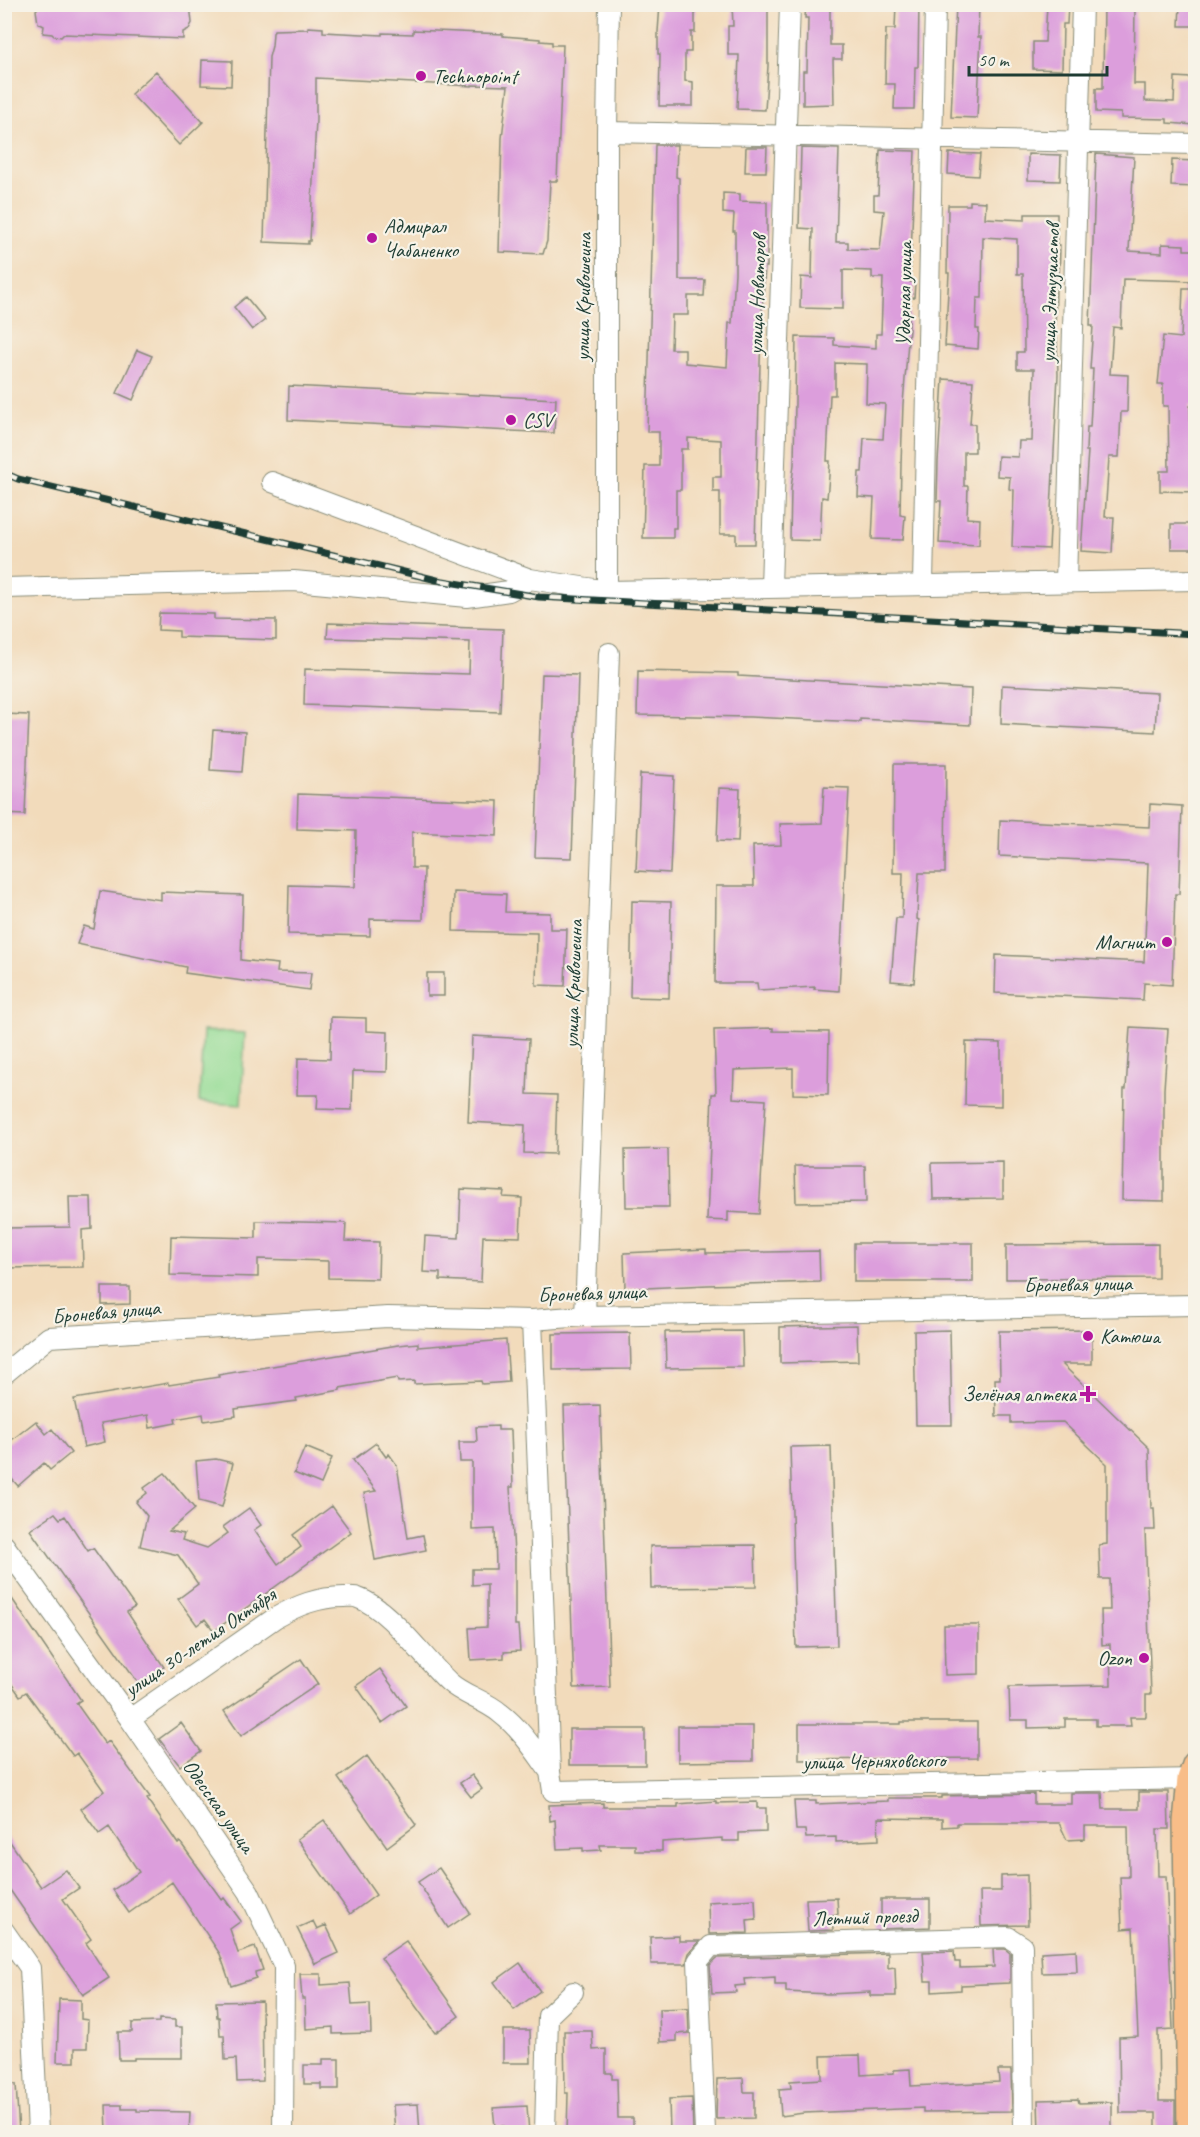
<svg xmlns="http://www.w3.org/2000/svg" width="1200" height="2137" font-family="Caveat,sans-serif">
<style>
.green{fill:#94db94;stroke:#5a8c64;stroke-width:1.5}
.building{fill:#dc9edc}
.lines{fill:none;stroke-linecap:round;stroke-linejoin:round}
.minor-casing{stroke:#888c78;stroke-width:22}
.highway-casing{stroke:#888c78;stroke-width:30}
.minor{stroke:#fff;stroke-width:20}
.highway{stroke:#f8bd88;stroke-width:27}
.rail-casing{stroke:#1f3d34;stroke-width:7}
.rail{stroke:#f7f3e8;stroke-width:4.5;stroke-dasharray:14;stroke-linecap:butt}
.poi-dot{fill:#b5179e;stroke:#f7f3e8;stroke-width:2}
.labels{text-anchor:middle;stroke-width:4.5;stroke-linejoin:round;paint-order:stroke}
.poi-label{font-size:21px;fill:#1f3d34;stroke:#f7f3e8;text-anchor:start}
.street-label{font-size:21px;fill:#1f3d34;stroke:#f7f3e8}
</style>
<rect width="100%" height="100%" fill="#f7f3e8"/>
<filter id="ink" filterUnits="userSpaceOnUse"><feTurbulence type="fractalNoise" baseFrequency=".0167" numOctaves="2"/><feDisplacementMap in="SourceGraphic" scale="12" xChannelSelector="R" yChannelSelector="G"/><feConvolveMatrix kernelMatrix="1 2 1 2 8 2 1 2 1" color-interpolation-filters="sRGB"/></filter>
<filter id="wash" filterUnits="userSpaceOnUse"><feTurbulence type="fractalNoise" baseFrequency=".008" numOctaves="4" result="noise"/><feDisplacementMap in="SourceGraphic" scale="24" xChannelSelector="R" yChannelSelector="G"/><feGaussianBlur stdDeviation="1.35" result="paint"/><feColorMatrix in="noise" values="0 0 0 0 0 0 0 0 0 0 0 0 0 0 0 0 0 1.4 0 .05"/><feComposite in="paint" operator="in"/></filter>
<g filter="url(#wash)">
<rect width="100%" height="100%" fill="#f2dbbb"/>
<!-- green -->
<path class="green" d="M203,1031L245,1033L241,1105L199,1102Z"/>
<g id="blocks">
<!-- building -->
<path class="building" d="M41,4H190L192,23L189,29L183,32V39L64,34L61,37L54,36L52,34L43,33L44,26L38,23L36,10Z
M660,4H695V32H691V52H685V81L693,82V106H659L660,54H658V32Z
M732,4H768V66L765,110L737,109L739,55H728V26H733Z
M806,4H830V45H842V59H833L834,104L803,105V71H807L808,18H805Z
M896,4H919L918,67H915L914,109H894L895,84H885L886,29H895Z
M956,4H979L978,37H981L977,118L951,117Z
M1047,4H1068L1067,24H1063L1062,70L1033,69V42H1045Z
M1104,4L1135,5L1134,84H1145V101L1174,102L1175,77L1191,78L1190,98H1196V125L1167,123V119L1121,118V113L1096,112V88H1103Z
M1180,4H1196V26H1179Z
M308,27L323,28V32L382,35V33L413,34V30L503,34V36L540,39V41L552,42V45H563L557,181H550L547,241L543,254L499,252L502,138L508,86L472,85V86L316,78V120L310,241H308V244L264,242L269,57L272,46L273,33L274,30L308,29Z
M202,60L232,61L231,86L201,85Z
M156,71L203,122L179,145L131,94Z
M655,145H677L676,177L679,178V280H705L704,296H688V315H672L671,349H685V363L727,367L729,323H732L735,273V231H733L734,214L723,213V193L740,194V201L767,202V267H765L761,328L755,544H736V534H720V492H713V477H721V440L688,438V449H681V490H676V528H673V538H643L645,466H659V432H647Z
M746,147H767L766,172H745Z
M801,148L839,149L836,242H848V249L880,250L884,211L874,210V195H878L880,150L915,151L910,282H915L914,298L909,297V329L903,404L901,464L900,515L905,516L903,540L872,539L874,498L858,497L859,472H862L864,438L883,439L885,404L866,403L867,364L835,363V395H830L827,461H830L829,476L827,498L822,497L820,541L790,540L791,489L794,464L796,337L834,338V345L876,348V334H881L883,278H872V271L843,270V309L800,308L801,277L812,278L813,229L799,228Z
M949,153L980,154L978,176L948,174Z
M1028,154L1061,155L1060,181L1028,180Z
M1096,154L1134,157L1129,251L1162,253V244L1184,245V250H1196V281L1123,279L1121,328L1113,327L1110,374L1128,375L1127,412H1121L1119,457H1109L1105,517H1114L1112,553L1081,551L1088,451H1086L1087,427H1090L1093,369H1090L1093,326H1090Z
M1172,160L1196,161V187L1171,186Z
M970,201L986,202L985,218L1025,220V214H1057V245H1060L1059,283H1056L1055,338H1057L1058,375L1049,549L1012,547L1014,490L1009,489L1010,477L997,476L998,456L1018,457L1019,441H1032L1034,369H1017V352H1024L1023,274H1017V239L983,237L982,298H977L976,329H979L978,349L945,346L949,273H947L948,205H970Z
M1183,288H1196V406H1190L1191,437H1196V492L1160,491V471H1169L1168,406H1163V384H1158L1163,336L1181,338Z
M246,297L265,320L252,330L234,307Z
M137,350L152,356L133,400L117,393Z
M943,379L973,381L970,424H975V452H964V486H968L967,518L980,519L979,545L939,543L941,501H937L938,462Z
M289,386L556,399L554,433L288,420Z
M1171,524H1196V549H1171Z
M159,613L214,614V619L276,620V640L179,637V631L158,630Z
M328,623L503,629L500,712L304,705L305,669L469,674L470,642L327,638Z
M638,671L738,673V676L971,689L970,725L860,719V722L751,717L637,715Z
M542,674L578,675L572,858L535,857Z
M1002,685L1157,693L1155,732L1001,724Z
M4,714L29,715L25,815L4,814Z
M213,730L245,732L242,772L210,770Z
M894,764H946L945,873H919L917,919L919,920L914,983L891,981L896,918H902L903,873H893Z
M640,774L674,776L670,873L636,871Z
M824,787L849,788L839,991L814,989L815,987L758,990L757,983H715L716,886H754L753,846L781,845L780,824L822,823Z
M719,788L740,789L738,842L717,841Z
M298,794L498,801L497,836L412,832V868H424L423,920L370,919V936L288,934L289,885L355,887L356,831L297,829Z
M1150,804L1182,806L1179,894H1175L1172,985L1144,983L1143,1000L995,993L996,955L1144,962L1147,893L1148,863L999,856L1000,820L1149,827Z
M100,891L161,900V892L243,895L241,960L278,964L277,972L311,973L309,990L185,973L186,967L77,944L84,926L94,929Z
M454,892L506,894L505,912L550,913V929H567L565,986L536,985L537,933L453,931Z
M632,901L671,902L669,998L630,997Z
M427,973H444V996H427Z
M331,1017L366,1018V1031L388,1032L387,1072L353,1071L352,1110L317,1109L318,1095H297L298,1058L330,1059Z
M1130,1027L1168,1029L1164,1089V1201L1122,1200L1124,1089H1126Z
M773,1028V1031L829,1032L828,1095L793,1094V1068L734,1070L733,1098L766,1100L759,1214L728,1212V1221L707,1220L712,1094H716L714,1030Z
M472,1036L529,1039L527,1094L557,1095L555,1154L524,1153L525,1125L468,1122Z
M966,1042L1001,1043V1106L965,1105Z
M668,1149L669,1207H626L625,1150Z
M1003,1162V1198L933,1199L932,1163Z
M795,1166H865L866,1202L796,1203Z
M461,1189L504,1191L503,1197L522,1198L520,1237L483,1236L481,1282L440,1280V1273L423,1272L425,1236L459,1238Z
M69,1197H91L92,1229L82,1230L83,1267L4,1268V1228L70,1227Z
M256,1221L346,1223L345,1241L379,1242L378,1279L328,1278V1261L258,1259V1277L170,1275L171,1236L256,1238Z
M854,1243H973V1282H854Z
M1158,1244V1278L1006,1279V1245Z
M706,1249V1253L819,1251L820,1282L708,1285L625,1289L624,1253Z
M102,1287H130V1304L102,1305Z
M857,1325L858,1361L780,1363V1327Z
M950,1330L952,1425H916L914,1331Z
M1092,1330V1364H1062L1149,1448L1151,1508H1154L1155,1530H1145L1151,1695H1146V1717H1130L1131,1726H1096V1719H1065V1727L1028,1728V1720H1010L1009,1687L1111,1685L1110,1644L1102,1645L1101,1610H1110L1109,1579H1100L1099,1545L1107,1544V1464L1063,1422L1011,1423V1416H996L995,1379H1000L999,1331Z
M742,1331L743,1367L666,1368L665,1332Z
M630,1333L631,1369L553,1370V1334Z
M506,1340L509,1382L482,1384L481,1381L414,1384V1381L398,1382L397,1378L340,1388V1390L296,1398L297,1401L235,1409L236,1416L204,1421L203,1414L175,1419L176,1423L150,1428L148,1415L101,1423L105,1442L84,1447L74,1399L168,1383L169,1385L219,1377L218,1375L398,1345L418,1343V1347Z
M600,1405L610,1687L574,1688L564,1406Z
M36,1421L46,1434L52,1429L71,1453L50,1470L44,1463L18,1486L12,1479L4,1485V1446Z
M498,1426V1430H511L513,1487H510L514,1553H515V1625H518L520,1651L504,1652V1658L471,1660L469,1628L487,1627V1584L472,1585V1569H496L495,1529L472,1530V1462H460L459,1442H477L476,1427Z
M376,1443L386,1457L389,1454L397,1465L408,1538L423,1535L426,1550L375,1560L364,1493L376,1491L353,1460Z
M831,1446L837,1646L796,1647L790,1447Z
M305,1447L332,1458L321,1484L294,1473Z
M216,1459L233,1463L222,1507L199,1501L196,1461Z
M165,1473L195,1509L169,1531L184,1534L182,1540L207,1548L228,1533L223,1527L249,1508L261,1525L254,1530L278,1564L301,1547L293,1535L332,1506L351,1532L214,1631L205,1619L197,1625L178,1599L198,1584L178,1555L140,1546L147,1516L136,1502L147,1493L144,1488Z
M55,1513L60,1519L65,1516L88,1551L93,1548L135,1607L127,1612L164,1667L139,1684L30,1530Z
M755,1545L756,1587L651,1588L650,1546Z
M4,1587L81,1700L76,1703L105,1744L109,1741L150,1797L147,1799L178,1844L180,1842L222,1900L224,1898L241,1921L230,1929L238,1953L255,1947L263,1970L255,1972L256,1978L231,1986L220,1954L172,1882L129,1913L113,1890L139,1872L109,1827L99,1834L81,1809L104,1791L77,1753L73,1756L26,1692L20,1696L4,1673Z
M944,1625H979V1674L945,1675Z
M301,1659L318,1684L241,1736L224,1711Z
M380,1669L406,1706L382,1723L356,1686Z
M901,1722H977V1758L799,1760V1724H901Z
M181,1723L201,1751L180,1766L159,1739Z
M678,1726H753V1761L678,1762Z
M569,1729H645V1765H569Z
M367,1756L416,1825L387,1847L338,1778Z
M472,1775L482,1789L471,1797L460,1783Z
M1139,1792H1168L1169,1829H1157L1158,1876H1166L1173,2029L1158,2030L1159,2101H1175V2131H1156V2113H1120L1119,2037L1138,2036L1133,1928L1122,1929L1120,1877H1129L1128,1826H1085V1839L1067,1840L1059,1823H957V1826L942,1827V1819L878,1818L879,1840L836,1842V1837L806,1838L805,1830H796L794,1801H816V1804L888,1801V1798H942V1796L1034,1794V1804H1071V1793H1102L1103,1809H1139Z
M716,1801V1803L757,1802V1808H766V1832L739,1833V1841H722V1838L662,1842V1851H635V1845H600L601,1850L583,1851V1848L557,1849L555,1820L550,1821L549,1805L603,1803V1807H678V1804Z
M324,1820L376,1895L350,1914L297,1839Z
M4,1833L41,1887L66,1870L79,1888L63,1899L91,1939L86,1943L109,1978L83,1995L10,1890L4,1893Z
M439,1868L470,1913L448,1928L418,1882Z
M1027,1875L1028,1925L981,1926L980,1891H1001V1876Z
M837,1898L838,1914L832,1915L833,1930L808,1931L806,1899Z
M755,1899L756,1919L747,1920L748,1933L709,1934L708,1902Z
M881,1899H930V1927L881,1929Z
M313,1921L317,1929L326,1925L339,1953L315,1964L297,1928Z
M679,1936V1941H700L689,1953L686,1964H651L650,1937Z
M406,1941L459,2016L435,2033L381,1958Z
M993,1949H1005L1010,1953V1983L961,1985V1990L932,1992V1981H925L923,1952L954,1951L955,1962H960V1968L994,1967Z
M1076,1950L1077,1972L1042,1973L1041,1952Z
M888,1953V1968L895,1967L896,1996H870V1992L829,1994L786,1992V1985H775V1977L744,1979L745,1985L735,1986L736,1992L712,1993L710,1965L717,1958Z
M520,1963L540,1991L514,2010L494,1982Z
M300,1974H321V1985L350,1983L352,2005L370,2004L371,2033L333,2034V2027L306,2029L305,1999H302Z
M59,1999L81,2000V2019L88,2020L87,2048H75V2062H57Z
M262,2001L263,2081L237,2082L236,2059L225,2060L224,2035H220L219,2017H217L216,2002Z
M688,2008L689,2033L677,2034V2041L660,2042L659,2009Z
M159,2019L175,2020V2027H182V2058H134V2060H119L118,2032H132V2023L159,2022Z
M503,2030H530L531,2063H503Z
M564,2031H592L593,2050L606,2049V2073H612V2079H617L618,2118H633V2133H567L568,2093H565Z
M860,2055L861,2075L894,2073V2070L910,2069L911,2086L999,2082L998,2070H1011L1012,2111L923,2112V2108L804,2113L781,2116L779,2089L791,2088L790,2081L822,2079L821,2056Z
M323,2059H339V2089H321V2084H304V2065H323Z
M743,2078L744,2092H754V2118L716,2119L717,2079Z
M4,2084H16L19,2133H4Z
M692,2098L693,2133H670L669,2099Z
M1078,2099L1079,2103L1112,2102V2133H1039L1038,2100Z
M418,2104L420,2133H395L393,2105Z
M106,2105H122V2109H137V2111L190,2112L189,2133H107Z
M527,2106L529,2133H504V2126H495L493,2108Z"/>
</g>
</g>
<g filter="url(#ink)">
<use href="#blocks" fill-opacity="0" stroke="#888c78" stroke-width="1.5"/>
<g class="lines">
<defs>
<path id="minor" d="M607,132L1196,144
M272,482L530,579L607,591L1196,580
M1066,582L1082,4
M923,584L935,4
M771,586L790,4
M4,588L294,581L467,597L509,591L530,579
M607,591V132L609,4
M585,1316L609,653
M532,1320L550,1772L553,1791L1196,1779
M4,1374L49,1337L388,1317L532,1320L585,1316L1196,1305
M4,1545L130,1719L249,1892L284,1966L283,2132
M130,1719L275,1618C298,1605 318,1597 344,1597C348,1597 354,1596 358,1598C389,1608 424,1659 449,1682C463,1695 485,1700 500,1713C521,1729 535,1751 550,1772
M4,1931L30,1968L38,2132
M545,2132L548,2016L573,1992
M705,2132L698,1961L711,1946L1008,1937L1022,1946L1024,2132"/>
<path id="highway" d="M1191,2132L1187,1822L1191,1779L1196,1765"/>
</defs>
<!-- minor casing -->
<use href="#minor" class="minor-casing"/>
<!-- highway casing -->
<use href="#highway" class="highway-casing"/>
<!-- minor -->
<use href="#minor" class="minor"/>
<!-- highway -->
<use href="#highway" class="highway"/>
<defs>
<path id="rail" d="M4,473L18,479L437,580L539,597L1196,634"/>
</defs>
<!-- rail casing -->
<use href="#rail" class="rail-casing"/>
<!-- rail -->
<use href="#rail" class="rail"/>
</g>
</g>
<!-- markers -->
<g class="poi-dot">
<circle cx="421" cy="76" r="6"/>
<circle cx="372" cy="238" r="6"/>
<circle cx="511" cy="420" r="6"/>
<circle cx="1167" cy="942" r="6"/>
<circle cx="1088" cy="1336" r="6"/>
<path d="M1085 1385h6v6h6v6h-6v6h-6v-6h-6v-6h6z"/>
<circle cx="1144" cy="1658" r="6"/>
</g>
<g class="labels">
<!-- poi labels -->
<g class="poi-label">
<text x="433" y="83">Technopoint</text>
<text x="384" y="233">Адмирал<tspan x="384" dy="24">Чабаненко</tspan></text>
<text x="523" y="427">CSV</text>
<text x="1155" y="949" text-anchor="end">Магнит</text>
<text x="1100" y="1343">Катюша</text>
<text x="1076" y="1401" text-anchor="end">Зелёная аптека</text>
<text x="1132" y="1665" text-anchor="end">Ozon</text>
</g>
<!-- street labels -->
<g class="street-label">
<text transform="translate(1050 293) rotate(-88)" y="7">улица Энтузиастов</text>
<text transform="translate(904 294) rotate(-89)" y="7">Ударная улица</text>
<text transform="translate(757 295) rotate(-88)" y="7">улица Новаторов</text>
<text transform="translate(583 297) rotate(-89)" y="7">улица Кривошеина</text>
<text transform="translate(573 984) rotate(-88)" y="7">улица Кривошеина</text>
<text transform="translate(1078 1284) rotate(-1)" y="7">Броневая улица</text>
<text transform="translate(592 1293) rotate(-2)" y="7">Броневая улица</text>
<text transform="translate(106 1312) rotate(-5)" y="7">Броневая улица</text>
<text transform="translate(200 1642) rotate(-34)" y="7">улица 30-летия Октября</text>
<text transform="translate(874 1761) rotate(-1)" y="7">улица Черняховского</text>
<text transform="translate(219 1806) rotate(55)" y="7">Одесская улица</text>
<text transform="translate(865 1917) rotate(-2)" y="7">Летний проезд</text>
</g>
</g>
<!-- margin -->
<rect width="1200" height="2137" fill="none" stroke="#f7f3e8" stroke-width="24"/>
<!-- scale -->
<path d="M969 66v9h138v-9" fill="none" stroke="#1f3d34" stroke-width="3"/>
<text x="978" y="66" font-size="18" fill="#1f3d34" stroke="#f7f3e8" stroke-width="4.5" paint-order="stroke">50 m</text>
</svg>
